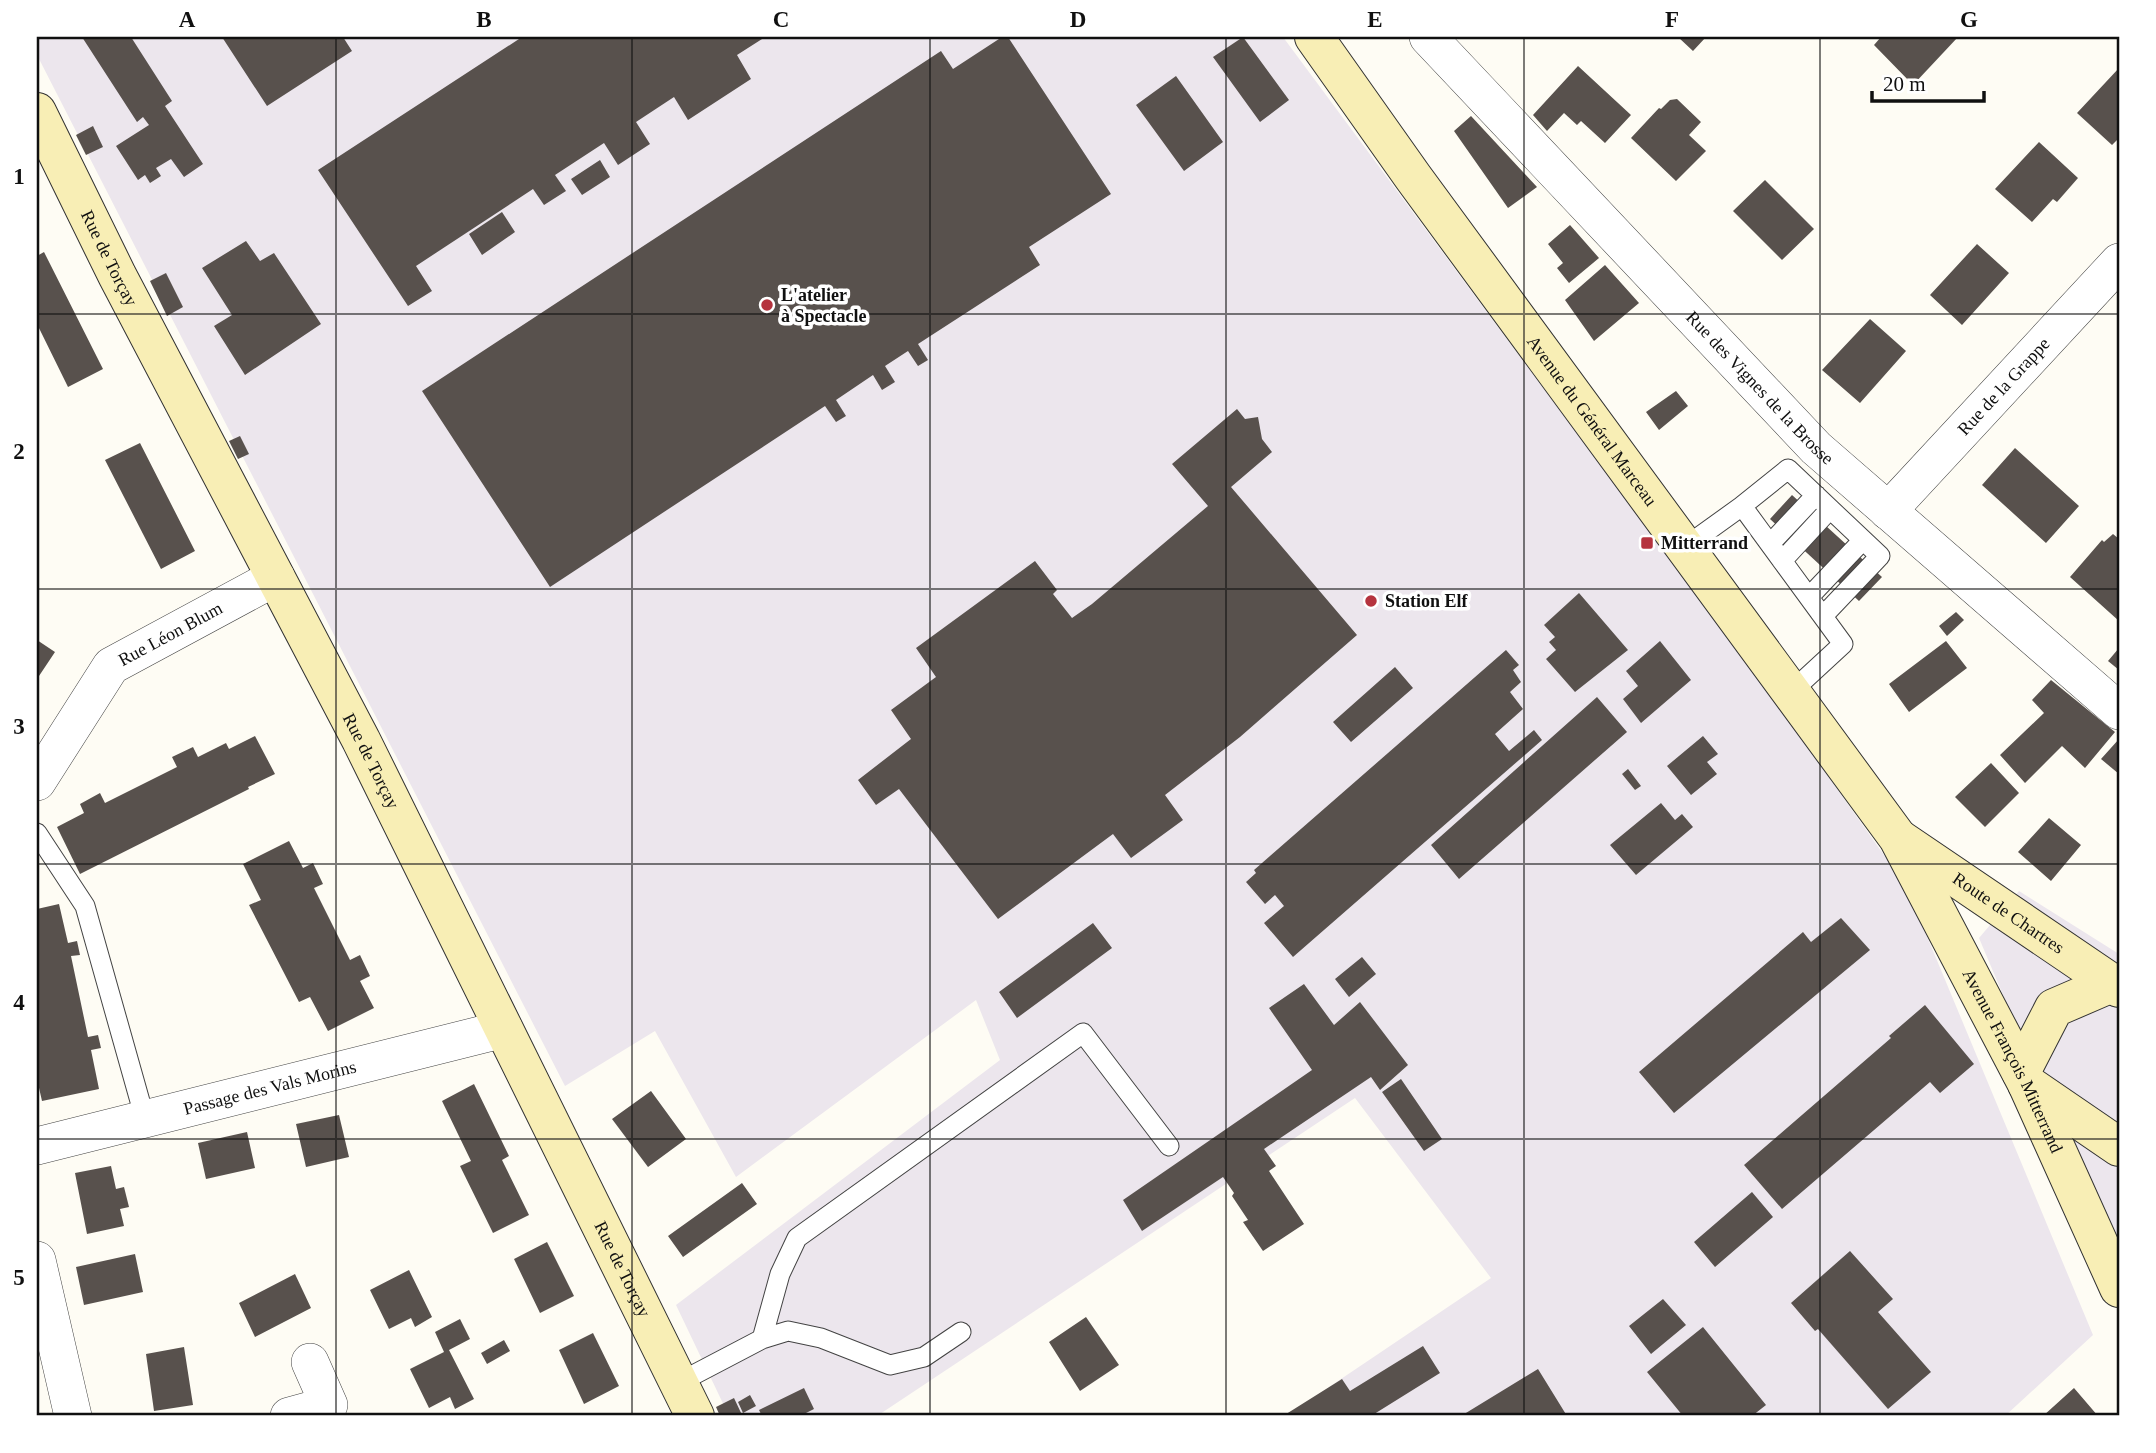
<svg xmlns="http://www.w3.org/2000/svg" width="2156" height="1453" font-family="Georgia,serif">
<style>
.industrial{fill:#ece6ed}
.building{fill:#58514d}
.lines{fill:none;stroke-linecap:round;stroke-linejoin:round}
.lane-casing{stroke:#434343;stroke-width:21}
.street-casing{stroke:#434343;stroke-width:38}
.secondary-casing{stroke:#323232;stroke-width:40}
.lane{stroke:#fff;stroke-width:19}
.street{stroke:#fff;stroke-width:37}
.secondary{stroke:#f8eeb5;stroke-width:38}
.grid{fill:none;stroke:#101010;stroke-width:2;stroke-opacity:0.55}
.poi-dot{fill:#b5333e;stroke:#fff;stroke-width:2.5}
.labels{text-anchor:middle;stroke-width:7;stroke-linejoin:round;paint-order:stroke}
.street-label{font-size:18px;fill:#101010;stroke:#fff}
.poi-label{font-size:18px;font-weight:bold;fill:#101010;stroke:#fff;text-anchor:start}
.neatline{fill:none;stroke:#101010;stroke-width:2.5}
.grid-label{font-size:23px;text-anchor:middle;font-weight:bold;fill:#101010}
</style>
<rect width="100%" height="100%" fill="#fefcf4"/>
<!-- industrial -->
<path class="industrial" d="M37,37H1283L1761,682L1906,886L2093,1335L2005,1416H1286L1491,1278L1355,1098L877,1416H729L676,1305L1000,1060L976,1000L736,1177L655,1031L565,1086L37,55Z
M2019,891L2119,954V1270L1979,938Z"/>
<!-- building -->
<path class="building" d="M82,37H131L172,101L165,106L203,164L184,177L171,159L156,168L161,176L150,183L145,175L138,180L116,146L149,125L143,117L137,122Z
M222,37H343L352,51L267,106Z
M522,37H765L737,55L751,79L688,120L674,97L636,122L650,144L618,165L604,143L555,175L566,191L544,205L533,189L416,266L432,291L408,306L318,170Z
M1002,37H1008L1111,194L1029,247L1040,265L918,344L928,360L918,366L908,351L885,366L895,382L882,390L873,375L836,400L846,416L836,422L825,406L550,587L422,391L941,51L953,69Z
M1243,37L1289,100L1260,122L1213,57Z
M1678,37H1706L1693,51Z
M1881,37H1958L1913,85L1874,45Z
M1578,66L1631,115L1605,143L1581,121L1577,125L1564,113L1547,131L1533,115Z
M2119,68V138L2112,145L2077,113Z
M1176,76L1223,142L1184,171L1136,105Z
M1677,99L1701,122L1689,135L1706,151L1676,181L1631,138L1659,108L1661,109L1670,100Z
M1471,116L1537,187L1508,208L1454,131Z
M93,126L103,147L86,155L76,135Z
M2039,142L2078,178L2057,202L2053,199L2032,222L1995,189Z
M600,160L610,177L582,195L571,179Z
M1765,180L1814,229L1782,260L1733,211Z
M502,212L515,232L482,255L469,234Z
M1570,225L1599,258L1569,283L1557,268L1563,263L1548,244Z
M246,241L260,261L274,253L321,324L245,375L214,326L232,315L202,268Z
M1977,244L2009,273L1962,325L1930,295Z
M44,252L103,369L68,387L37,324V256Z
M1605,265L1639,303L1594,341L1565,300Z
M166,273L183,307L167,316L150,281Z
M1870,319L1906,351L1860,403L1822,370Z
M1676,391L1688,406L1659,430L1646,412Z
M1237,409L1245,419L1258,417L1262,439L1272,452L1231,487L1357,635L1240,737L1165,795L1183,820L1131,858L1113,834L998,919L899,789L876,805L858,780L911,739L891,710L936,677L916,648L1035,561L1057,590L1053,594L1072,618L1092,604L1208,506L1172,464Z
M240,436L249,454L238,459L229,441Z
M140,443L195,551L161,569L105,460Z
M2015,448L2079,506L2046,543L1982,485Z
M1792,495L1882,577L1859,601L1770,519Z
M2113,534L2119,539V552L2117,554L2119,556V621L2070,577L2102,540L2104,542Z
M1579,593L1628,650L1575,692L1546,659L1556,650L1549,642L1555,637L1544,625Z
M1956,612L1964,620L1947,636L1939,626Z
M37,640L55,652L37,679Z
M1660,641L1691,680L1641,723L1623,699L1638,686L1626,671Z
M1946,641L1967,668L1909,712L1889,684Z
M2119,648V670L2108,661Z
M1506,650L1519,665L1513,670L1521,682L1510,692L1523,709L1495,734L1509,751L1534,730L1542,740L1293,957L1264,923L1284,906L1275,895L1265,904L1246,882L1256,873L1254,870Z
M1395,667L1413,688L1351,742L1333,722Z
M2051,680L2115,732L2085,768L2062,746L2025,783L2000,755L2044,713L2032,700Z
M1597,697L1627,732L1459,879L1431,845Z
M255,736L275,774L248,787L249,789L80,874L57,827L84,813L80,804L100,793L105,803L177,767L172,757L193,747L198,757L226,743L229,749Z
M1703,736L1718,754L1707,762L1717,774L1691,795L1667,766Z
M2119,739V774L2101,759Z
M1991,763L2019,793L1985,827L1955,797Z
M1628,769L1641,786L1635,790L1622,774Z
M1661,803L1675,820L1682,814L1693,827L1636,875L1610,845Z
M2049,818L2081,845L2051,881L2018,852Z
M289,841L303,868L313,863L323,884L314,888L350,960L360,955L370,976L360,981L374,1008L328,1031L310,997L299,1002L249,905L261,900L243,864Z
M59,904L68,943L77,941L80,955L71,956L88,1037L98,1035L101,1048L91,1050L99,1089L42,1101L37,1079V909Z
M1841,918L1870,950L1674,1113L1639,1072L1803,932L1811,942Z
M1093,923L1112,948L1017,1018L999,992Z
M1362,957L1376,974L1349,997L1335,979Z
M1304,984L1334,1025L1360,1002L1408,1065L1380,1090L1371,1077L1264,1149L1276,1166L1269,1171L1304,1224L1263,1251L1243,1222L1248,1220L1232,1196L1234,1193L1223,1177L1142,1231L1123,1200L1312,1070L1269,1008Z
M1925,1005L1974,1064L1940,1093L1930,1082L1782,1209L1744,1165L1891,1038L1889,1036Z
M1401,1079L1442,1139L1424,1151L1382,1092Z
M474,1084L509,1156L502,1160L529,1215L493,1233L460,1166L471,1161L442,1101Z
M651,1091L686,1139L648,1167L612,1119Z
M339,1115L349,1157L306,1167L296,1124Z
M247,1132L255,1168L206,1179L198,1143Z
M111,1166L116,1189L124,1187L129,1207L120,1209L124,1226L87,1234L75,1173Z
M742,1183L757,1204L683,1257L668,1236Z
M1752,1192L1773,1217L1715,1267L1694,1242Z
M547,1242L574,1296L540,1313L514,1259Z
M1850,1251L1893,1299L1878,1312L1931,1372L1888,1409L1818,1329L1815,1331L1791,1303Z
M135,1254L143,1292L84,1305L76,1267Z
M409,1270L432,1317L415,1327L411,1318L389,1329L370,1290Z
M295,1274L311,1308L255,1337L239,1303Z
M1663,1299L1686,1325L1651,1354L1629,1326Z
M1086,1317L1119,1365L1080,1391L1049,1342Z
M460,1319L470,1339L449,1350L474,1399L455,1409L450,1397L429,1408L410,1369L444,1352L435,1332Z
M1703,1327L1766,1405L1752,1416H1683L1647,1372Z
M593,1333L619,1386L584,1404L559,1350Z
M504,1340L510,1351L487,1364L481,1353Z
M1423,1346L1440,1373L1371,1416H1283L1342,1379L1350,1391Z
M184,1347L193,1405L154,1411L146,1354Z
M1538,1369L1567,1416H1461Z
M804,1388L814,1409L800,1416H762L759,1410Z
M2074,1388L2098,1416H2043Z
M750,1395L756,1406L743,1413L738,1402Z
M734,1398L742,1415L720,1416L716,1407Z"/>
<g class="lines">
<defs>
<path id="lane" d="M1742,506L1788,469L1880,556L1823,616
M1770,544L1816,495
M1685,547L1742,506L1843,644L1791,692
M1782,561L1830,509
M1809,597L1863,540
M37,833L85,906L145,1119
M762,1339L788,1331L821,1338L890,1365L924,1357L961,1332
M678,1383L762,1339L780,1274L797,1238L1083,1033L1169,1146"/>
<g id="street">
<path id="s1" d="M1428,37L1816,448L2119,711"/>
<path id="s2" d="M1888,511L2119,262"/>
<path id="s3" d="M37,782L111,666L276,577"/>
<path id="s4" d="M37,1146L504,1029"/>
<path d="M37,1260L73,1416"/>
<path d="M289,1416L329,1405L310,1362"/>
</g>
<g id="secondary">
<path id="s5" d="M1314,37L1413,177L1898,838L2027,1084L2119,1288"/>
<path id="s6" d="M37,112L117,275L361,740L695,1416"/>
<path id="s7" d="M1901,840L2119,988"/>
<path d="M2021,1072L2054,1008L2112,983"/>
<path d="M2027,1084L2119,1147"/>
</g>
</defs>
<!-- lane casing -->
<use href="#lane" class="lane-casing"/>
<!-- street casing -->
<use href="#street" class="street-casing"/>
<!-- secondary casing -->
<use href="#secondary" class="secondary-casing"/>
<!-- lane -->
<use href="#lane" class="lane"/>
<!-- street -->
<use href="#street" class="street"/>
<!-- secondary -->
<use href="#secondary" class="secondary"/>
</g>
<!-- grid -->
<path class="grid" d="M336,37V1416M632,37V1416M930,37V1416M1226,37V1416M1524,37V1416M1820,37V1416M37,314H2119M37,589H2119M37,864H2119M37,1139H2119"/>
<!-- markers -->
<g class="poi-dot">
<circle cx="767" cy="305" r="7"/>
<rect x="1640" y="536" width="14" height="14" rx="3.5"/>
<circle cx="1371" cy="601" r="7"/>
</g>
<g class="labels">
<!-- street labels -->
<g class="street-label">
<text dy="6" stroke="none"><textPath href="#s6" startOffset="163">Rue de Torçay</textPath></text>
<text dy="6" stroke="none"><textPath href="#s1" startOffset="483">Rue des Vignes de la Brosse</textPath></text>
<text dy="6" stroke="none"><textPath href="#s2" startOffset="170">Rue de la Grappe</textPath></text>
<text dy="6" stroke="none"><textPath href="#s5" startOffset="474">Avenue du Général Marceau</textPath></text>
<text dy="6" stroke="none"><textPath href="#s3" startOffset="205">Rue Léon Blum</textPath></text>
<text dy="6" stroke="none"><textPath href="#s6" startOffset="730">Rue de Torçay</textPath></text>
<text dy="6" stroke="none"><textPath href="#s7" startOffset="130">Route de Chartres</textPath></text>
<text dy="6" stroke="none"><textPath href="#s5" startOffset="1242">Avenue François Mitterrand</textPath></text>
<text dy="6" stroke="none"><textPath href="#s4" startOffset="240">Passage des Vals Morins</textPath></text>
<text dy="6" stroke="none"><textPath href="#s6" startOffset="1297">Rue de Torçay</textPath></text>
</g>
<!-- poi labels -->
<g class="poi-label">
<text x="781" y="301">L'atelier<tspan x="781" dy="21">à Spectacle</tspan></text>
<text x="1661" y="549">Mitterrand</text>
<text x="1385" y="607">Station Elf</text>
</g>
</g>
<!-- border -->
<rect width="2156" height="1453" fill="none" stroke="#ffffff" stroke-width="77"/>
<!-- scale -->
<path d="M1872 91v10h112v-10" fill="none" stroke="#101010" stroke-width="3.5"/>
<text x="1883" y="91" font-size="21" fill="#101010" stroke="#ffffff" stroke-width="5" paint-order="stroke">20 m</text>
<rect x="38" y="38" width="2080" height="1376" class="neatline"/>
<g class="grid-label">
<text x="187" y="27">A</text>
<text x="484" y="27">B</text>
<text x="781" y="27">C</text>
<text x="1078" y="27">D</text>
<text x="1375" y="27">E</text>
<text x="1672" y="27">F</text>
<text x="1969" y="27">G</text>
<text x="19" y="184">1</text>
<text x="19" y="459">2</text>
<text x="19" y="734">3</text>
<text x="19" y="1010">4</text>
<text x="19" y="1285">5</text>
</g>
</svg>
